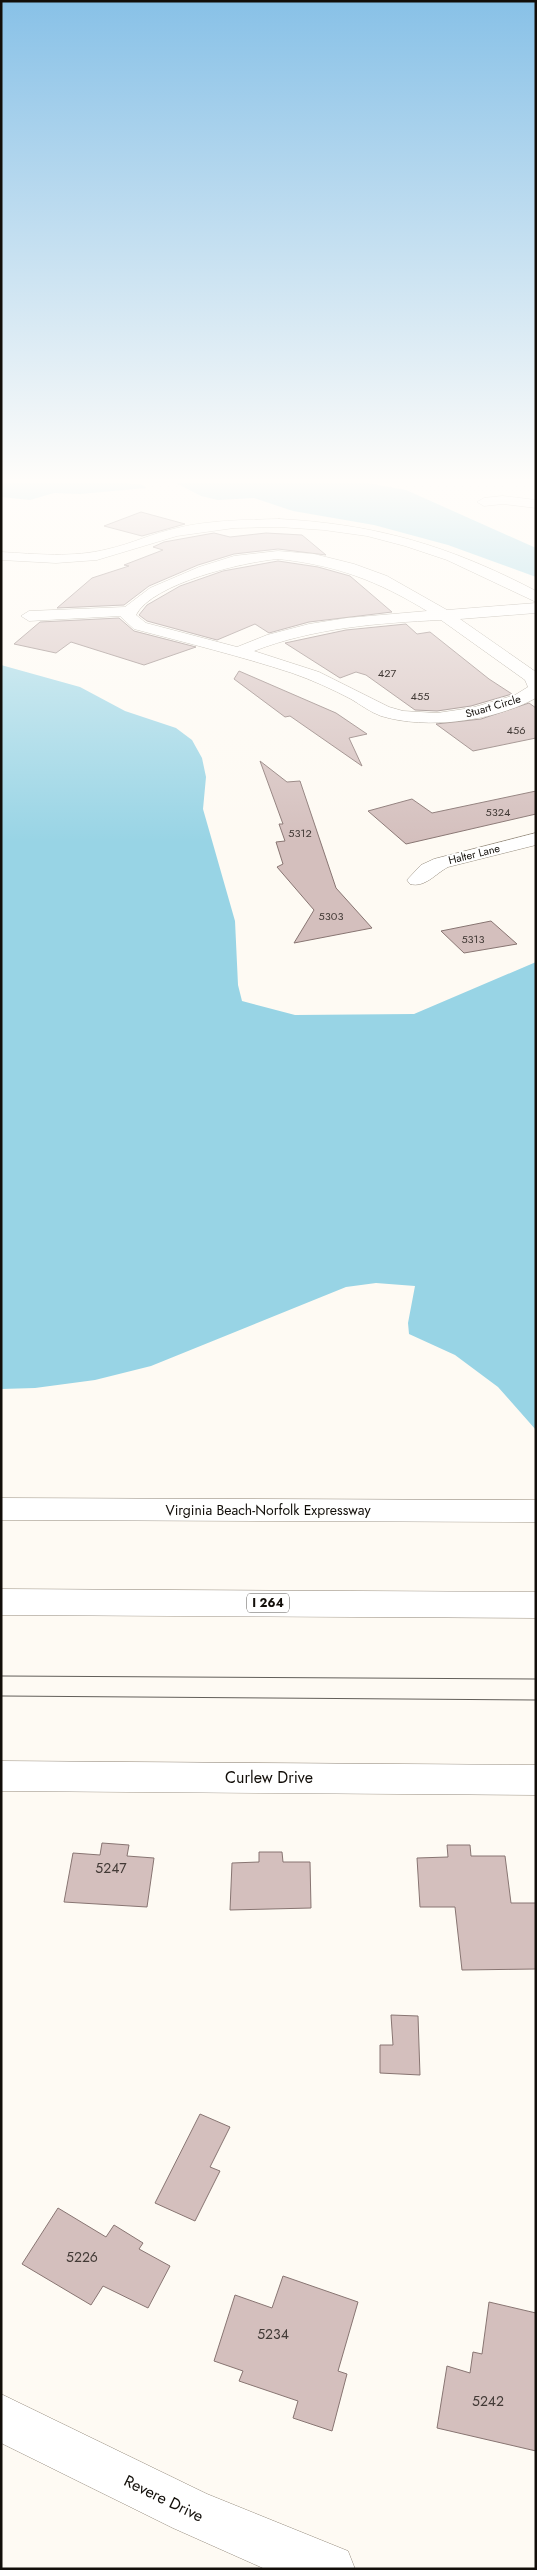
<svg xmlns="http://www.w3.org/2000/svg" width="537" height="2570" font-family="Jost,sans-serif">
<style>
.water{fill:#98d4e5}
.building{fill:#d4bfbd;stroke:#887572}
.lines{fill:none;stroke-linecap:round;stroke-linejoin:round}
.minor-casing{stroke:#968c7e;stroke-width:1}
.highway-casing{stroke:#968c7e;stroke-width:1}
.minor{fill:#fff;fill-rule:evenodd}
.highway{fill:#fff;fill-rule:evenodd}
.tram{stroke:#625e59;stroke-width:1}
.labels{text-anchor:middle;stroke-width:4;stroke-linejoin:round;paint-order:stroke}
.number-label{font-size:11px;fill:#423a36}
.far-street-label{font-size:11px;fill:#120e09;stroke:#fff}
.shield{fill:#fff;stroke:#595653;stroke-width:1}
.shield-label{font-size:12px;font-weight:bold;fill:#120e09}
.street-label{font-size:14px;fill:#120e09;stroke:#fff}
.near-number-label{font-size:14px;fill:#423a36}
.near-street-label{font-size:16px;fill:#120e09;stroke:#fff}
</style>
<rect width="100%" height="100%" fill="#fefaf3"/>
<!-- water -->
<path class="water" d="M1,483H127L143,485L146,488L80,494L54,493L30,500L1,497Z
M176,483H368L406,490L536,548V577L448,545L374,525L293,511L254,498L218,500L201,496Z
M1,665L80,687L125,711L176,728L192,740L202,758L206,777L203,809L235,921L238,985L242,1001L295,1015L414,1014L536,962V1430L498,1387L455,1355L409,1334L408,1323L415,1286L376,1283L346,1287L151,1366L95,1380L35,1388L1,1389Z"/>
<!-- building -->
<path class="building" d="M141,512L185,524L142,536L104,526Z
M214,533L230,537L266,533L302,535L326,555L278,549L234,554L198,565L149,586L124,605L57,608L92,578L129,566L124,565L163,550L153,547L164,542Z
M278,561L318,567L350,576L392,612L309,622L269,633L255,624L217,640L147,621L139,615L147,605L180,586L223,571Z
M119,618L134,631L196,647L144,665L71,642L56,653L14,644L40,622Z
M406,624L417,634L430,632L489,679L512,694L471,706L437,711L415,710L366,675L356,672L340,678L285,643L346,630Z
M239,671L336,713L367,734L349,738L362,766L290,716L285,717L234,679Z
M529,703L536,708V738L473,751L436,724L481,719Z
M260,761L287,782L300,781L336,888L372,928L294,943L314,910L277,867L283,864L276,842L285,841L279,824H283Z
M536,791V814L406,844L368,811L412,799L432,813Z
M491,921L517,944L464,953L441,931Z
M102,1843L129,1845L127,1856L154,1858L147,1907L64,1902L73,1853L100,1855Z
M447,1845H470L471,1856H505L511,1903H536V1969L462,1970L455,1907H420L417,1858L448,1857Z
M259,1852H282L283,1862H310L311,1908L230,1910L232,1863L259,1862Z
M391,2015L418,2016L420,2075L380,2073V2045H393Z
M200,2114L230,2127L210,2167L220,2171L195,2221L155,2203Z
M58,2208L106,2237L114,2225L143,2243L139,2249L170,2266L148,2308L103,2286L91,2305L22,2264Z
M283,2276L358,2302L338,2371L347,2374L332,2431L293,2418L298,2401L239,2381L243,2371L214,2361L235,2295L272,2308Z
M489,2302L536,2313V2451L437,2428L447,2366L470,2373L473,2352L482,2354Z"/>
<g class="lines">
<defs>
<path id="minor" d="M503,496L536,500V508L503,504L484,506L477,502L484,498Z
M279,519C376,524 450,546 536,591V602L447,560L405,546L367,536L324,530L279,527L234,528L177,536L97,560L56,563L1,560V552C36,554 73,558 108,549C131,544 153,533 177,528C210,520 245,520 279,519Z
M278,551L314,554L354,564L387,576L447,610L536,603V613L460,619L536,672V698C494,721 426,730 381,716C370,712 361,705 351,699C332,689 312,680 292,673C240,656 187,643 134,629L120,616L29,621L21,616L29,611L125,607L150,588L199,567L234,556ZM278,559C336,565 378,581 427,611L347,618L309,624L267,635L237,647L146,623L136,615C153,583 244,562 278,559ZM441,620L525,680L528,687L515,695L471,708L437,713L403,711L389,707L319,672L254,651C314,628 377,623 441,620Z
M536,833V845L448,867C435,874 425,888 410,884L407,880L421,865L434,859Z
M1,1761L536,1765V1795L1,1791Z
M1,2394L207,2494L348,2551L355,2569H265L173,2528L1,2443Z"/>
<path id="highway" d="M1,1498L536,1500V1522L1,1520Z
M1,1589L536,1592V1618L1,1615Z"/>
</defs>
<!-- minor casing -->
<use href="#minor" class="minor-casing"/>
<!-- highway casing -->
<use href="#highway" class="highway-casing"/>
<!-- minor -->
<use href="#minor" class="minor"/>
<!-- highway -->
<use href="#highway" class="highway"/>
<!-- tram -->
<path class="tram" d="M1,1676L536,1679
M1,1696L536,1700"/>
</g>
<!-- sky -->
<linearGradient id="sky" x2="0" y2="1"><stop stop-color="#88c1e7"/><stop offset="0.57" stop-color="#fffdfa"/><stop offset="1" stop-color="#fffdfa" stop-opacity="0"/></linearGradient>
<rect width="537" height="843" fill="url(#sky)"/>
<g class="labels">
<!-- number labels -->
<g class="number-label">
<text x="387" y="677">427</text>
<text x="420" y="700">455</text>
<text x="516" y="734">456</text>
<text x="498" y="816">5324</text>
<text x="300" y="837">5312</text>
<text x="331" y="920">5303</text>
<text x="473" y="943">5313</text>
</g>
<!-- far-street labels -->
<g class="far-street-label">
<text transform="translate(493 706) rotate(-16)" y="4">Stuart Circle</text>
<text transform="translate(474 854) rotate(-14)" y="4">Halter Lane</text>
</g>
<!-- shield labels -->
<rect class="shield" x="247" y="1593.5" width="42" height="19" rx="4"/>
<g class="shield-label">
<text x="268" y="1607">I 264</text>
</g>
<!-- street labels -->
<g class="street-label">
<text x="268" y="1515">Virginia Beach-Norfolk Expressway</text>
</g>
<!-- near-number labels -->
<g class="near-number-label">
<text x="111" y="1873">5247</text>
<text x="82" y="2262">5226</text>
<text x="273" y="2339">5234</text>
<text x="488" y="2406">5242</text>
</g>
<!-- near-street labels -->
<g class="near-street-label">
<text x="269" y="1783">Curlew Drive</text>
<text transform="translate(164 2498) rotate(26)" y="6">Revere Drive</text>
</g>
</g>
<!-- border -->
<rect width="537" height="2570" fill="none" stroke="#120e09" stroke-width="5"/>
</svg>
